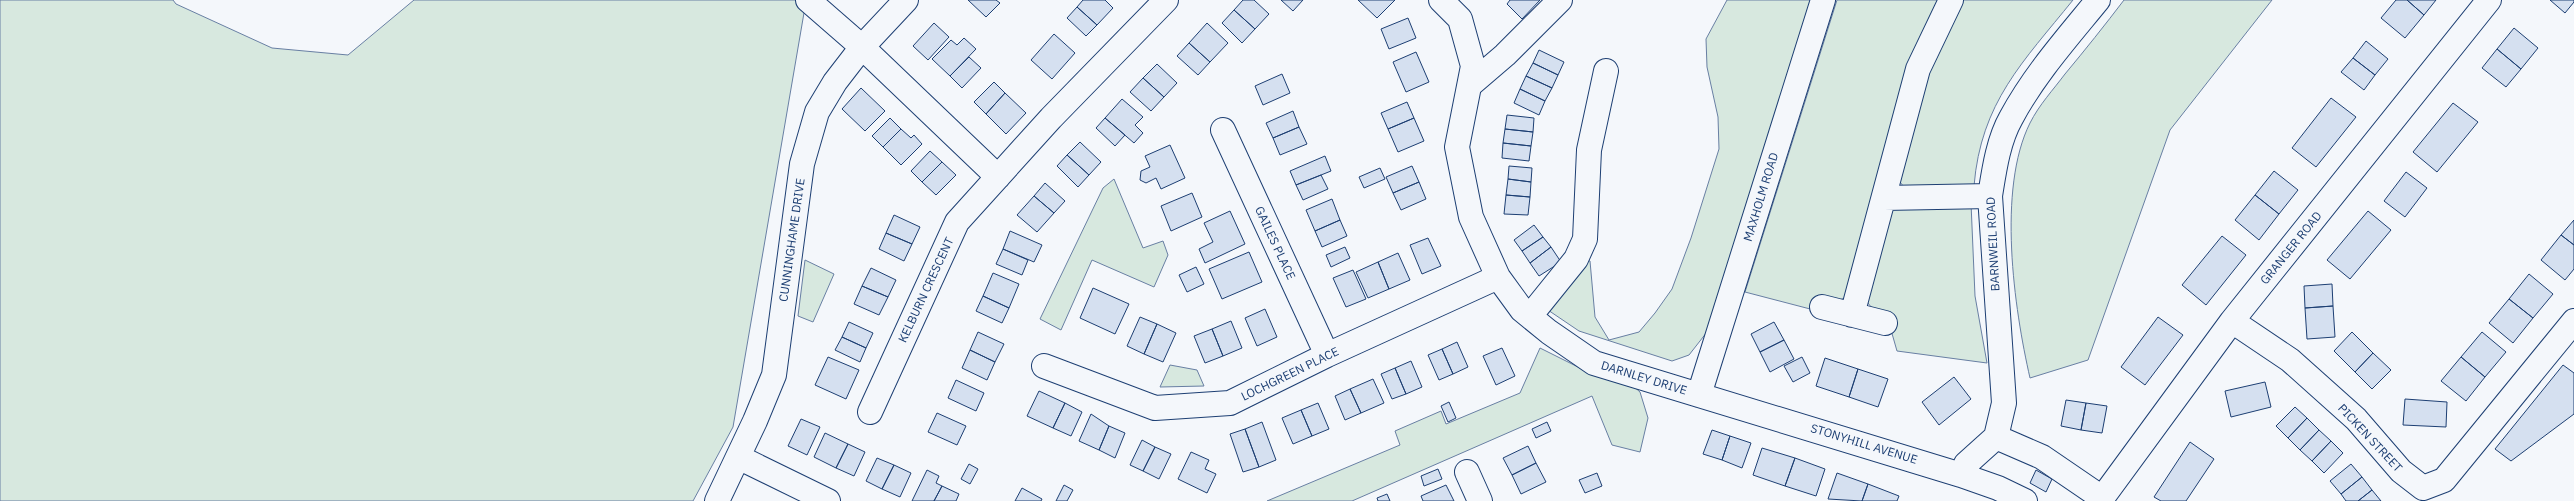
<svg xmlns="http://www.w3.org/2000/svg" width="2574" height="501" font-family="'IBM Plex Sans',sans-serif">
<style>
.green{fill:#d7e8df;stroke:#687fa3}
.building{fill:#d5e0f0;stroke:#1d3f73}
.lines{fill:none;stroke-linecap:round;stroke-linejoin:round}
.minor-casing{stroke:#1d3f73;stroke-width:26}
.minor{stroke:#f4f7fb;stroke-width:24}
.labels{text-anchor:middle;stroke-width:4;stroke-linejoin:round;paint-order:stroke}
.street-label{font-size:12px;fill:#1d3f73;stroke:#f4f7fb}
</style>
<rect width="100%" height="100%" fill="#f4f7fb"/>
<!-- green -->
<path class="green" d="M0,0H173L176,4L272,48L348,55L414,0H796L805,7L733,427L693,501H0Z
M1727,0H1811L1707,332L1689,355L1672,361L1579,331L1542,306L1582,258L1590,261L1595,317L1609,340L1639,332L1655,313L1672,289L1691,238L1719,149L1718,117L1707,67L1706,39Z
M1837,0H1942L1847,297L1814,310L1745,292Z
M1961,0H2073C2023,62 1981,102 1974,186L1904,187L1900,182L1927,70Z
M2124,0H2272L2170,130L2088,360L2030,378C2014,308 1997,189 2030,123C2039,105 2053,90 2065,74C2085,50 2105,25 2124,0Z
M1114,179L1143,248L1163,241L1168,255L1154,287L1092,260L1061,330L1040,319L1103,188Z
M1971,203L1975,296L1987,363L1897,351L1891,330L1867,302L1890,208Z
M805,260L834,274L813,322L798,316Z
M1540,348L1582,369L1632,385L1640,392L1648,418L1640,452L1612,445L1592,396L1352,501H1267L1400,445L1395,431L1441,411L1446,424L1520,393Z
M1170,365L1197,370L1204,386L1160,387Z"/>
<!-- building -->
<path class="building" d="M968,0H996L1000,3L986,17Z
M1083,0H1105L1113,8L1097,25L1077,7Z
M1243,0H1254L1269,14L1255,29L1234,10Z
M1281,0H1303L1293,11Z
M1358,0H1395L1377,18Z
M1510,0H1540L1522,19L1507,4Z
M2396,0H2407L2424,15L2405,38L2381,18Z
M2407,0H2436L2424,15Z
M2550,0H2574V2L2565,13Z
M1077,7L1097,25L1086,36L1067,18Z
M1234,10L1255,29L1242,43L1222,23Z
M1408,18L1416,38L1389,49L1381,29Z
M934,23L949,37L928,60L913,46Z
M1207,23L1228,43L1210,62L1189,43Z
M2514,28L2538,48L2521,69L2497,49Z
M1054,34L1075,53L1052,79L1031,60Z
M964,38L976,49L950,76L932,59L951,40L957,45Z
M2366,41L2388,59L2375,75L2353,58Z
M1189,43L1210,62L1198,75L1177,56Z
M2497,49L2521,69L2506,87L2482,68Z
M1539,50L1564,62L1558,75L1533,63Z
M1416,52L1429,82L1406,92L1393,62Z
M969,57L981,68L962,88L950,76Z
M2353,58L2375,75L2364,90L2341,72Z
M1533,63L1558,75L1552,88L1526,76Z
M1157,64L1177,83L1164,97L1143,78Z
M1282,74L1290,93L1263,105L1255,86Z
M1526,76L1552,88L1545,101L1520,89Z
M1143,78L1164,97L1151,111L1130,92Z
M994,82L1005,93L986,114L974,102Z
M861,88L885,111L865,131L842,109Z
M1520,89L1545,101L1539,115L1514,103Z
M1005,93L1026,113L1006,134L986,114Z
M2331,98L2356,117L2316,167L2292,148Z
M1122,99L1143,117L1135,125L1143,133L1134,143L1105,118Z
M1407,102L1414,118L1388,129L1381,113Z
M2453,103L2478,122L2437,172L2413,152Z
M1293,111L1299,127L1273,138L1266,123Z
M1507,115L1534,118L1533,132L1505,129Z
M890,118L901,129L883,147L872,136Z
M1105,118L1125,135L1115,146L1096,128Z
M1414,118L1424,141L1398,152L1388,129Z
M1299,127L1307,144L1280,155L1273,138Z
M901,129L911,138L914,135L922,144L901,165L883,147Z
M1505,129L1533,132L1531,146L1503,143Z
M1080,142L1101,162L1089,175L1067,155Z
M1503,143L1531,146L1529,161L1502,158Z
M1170,145L1185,178L1161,189L1156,178L1146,183L1140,180L1141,171L1150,167L1145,156Z
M930,151L942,162L922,182L911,171Z
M1067,155L1089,175L1078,187L1057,166Z
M1325,156L1331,171L1296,185L1290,171Z
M942,162L956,175L936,195L922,182Z
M1412,166L1419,182L1393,193L1386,177Z
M1509,166L1532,168L1531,182L1508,179Z
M1380,168L1385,179L1364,188L1359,177Z
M2274,171L2298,190L2279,214L2255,195Z
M2406,172L2427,188L2405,217L2384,201Z
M1321,175L1328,189L1303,200L1296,185Z
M1508,179L1531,182L1530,197L1506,195Z
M1419,182L1426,199L1401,210L1393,193Z
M1045,183L1065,201L1054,213L1034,196Z
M1192,193L1202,217L1171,231L1161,206Z
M1506,195L1530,197L1528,215L1504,214Z
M2255,195L2279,214L2259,240L2235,220Z
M1034,196L1054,213L1037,232L1017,215Z
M1332,199L1340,220L1315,231L1306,210Z
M1230,211L1245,244L1205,263L1199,249L1213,242L1204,223Z
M2368,211L2391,230L2350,279L2327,260Z
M894,215L920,227L912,244L886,233Z
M1340,220L1347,236L1322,247L1315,231Z
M2574,220V245L2561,235Z
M1534,225L1543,237L1522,251L1514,240Z
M1010,231L1042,245L1034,262L1003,249Z
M886,233L912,244L904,261L879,249Z
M2561,235L2574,245V269L2565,280L2541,260Z
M2222,236L2246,255L2206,305L2182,285Z
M1543,237L1551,247L1530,263L1522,251Z
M1428,238L1441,266L1422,274L1410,245Z
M1345,247L1350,258L1331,267L1326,255Z
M1551,247L1561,262L1539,276L1530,263Z
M1003,249L1028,260L1022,275L996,264Z
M1249,252L1262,282L1222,299L1209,269Z
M1398,253L1410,280L1389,289L1378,262Z
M1378,262L1389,289L1368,298L1356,272Z
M1196,267L1204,284L1187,292L1179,275Z
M871,268L896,280L888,297L862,286Z
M1353,270L1366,299L1346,307L1333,278Z
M993,273L1019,284L1009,308L983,296Z
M2529,274L2553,294L2533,318L2509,299Z
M2332,284L2333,306L2305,308L2304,286Z
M862,286L888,297L879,315L854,304Z
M1093,288L1129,304L1115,334L1080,318Z
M983,296L1009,308L1002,323L976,311Z
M2509,299L2533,318L2513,343L2489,323Z
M2333,306L2335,337L2307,339L2305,308Z
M1265,309L1277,337L1257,346L1245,318Z
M1140,317L1157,324L1144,354L1127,346Z
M2158,317L2183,335L2145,385L2121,367Z
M1231,321L1242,348L1223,356L1212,329Z
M849,322L873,333L866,348L842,337Z
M1774,322L1784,340L1760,352L1751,334Z
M1157,324L1176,333L1163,362L1144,354Z
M1212,329L1223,356L1205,363L1194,336Z
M978,332L1004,344L995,362L970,350Z
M2352,332L2373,353L2355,372L2334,351Z
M2482,332L2506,352L2485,377L2461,357Z
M842,337L866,348L860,362L835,350Z
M1784,340L1794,359L1770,372L1760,352Z
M1457,342L1468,367L1453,374L1442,349Z
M1502,348L1515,376L1496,385L1483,356Z
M1442,349L1453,374L1439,380L1428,355Z
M970,350L995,362L987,380L962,368Z
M2373,353L2391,370L2372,389L2355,372Z
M828,357L859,370L846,399L815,385Z
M1802,357L1810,373L1793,382L1784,366Z
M2461,357L2485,377L2466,401L2441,381Z
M1825,358L1858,369L1849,397L1816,386Z
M1411,361L1422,387L1406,394L1395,368Z
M2563,365L2574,373V414L2511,461L2495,449Z
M1395,368L1406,394L1392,399L1381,374Z
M1858,369L1888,379L1878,407L1849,397Z
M1954,377L1971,399L1939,425L1922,402Z
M1373,379L1384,403L1361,413L1350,389Z
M956,380L984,393L976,411L948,398Z
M2265,382L2271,407L2231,417L2225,391Z
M1350,389L1361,413L1345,420L1335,396Z
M1039,391L1065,403L1053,428L1027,416Z
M2405,399L2447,402L2446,427L2403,425Z
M2066,400L2086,403L2081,430L2061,426Z
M1449,402L1456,418L1448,422L1441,406Z
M1065,403L1082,412L1071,436L1053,428Z
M1318,403L1329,429L1312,436L1301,410Z
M2086,403L2107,406L2102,433L2081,430Z
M2295,407L2307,418L2288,438L2276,426Z
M1301,410L1312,436L1293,444L1282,418Z
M937,413L966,426L957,445L928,432Z
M1091,414L1109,426L1099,450L1079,441Z
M2307,418L2319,430L2300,450L2288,438Z
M801,419L820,427L807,455L788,446Z
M1262,422L1276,460L1259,467L1245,429Z
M1547,422L1551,431L1536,438L1532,429Z
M1109,426L1125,433L1115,458L1099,450Z
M1245,429L1259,467L1243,472L1230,434Z
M1712,430L1730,436L1722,460L1703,454Z
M2319,430L2331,441L2312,461L2300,450Z
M825,433L848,444L836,468L814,457Z
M1730,436L1751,443L1742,468L1722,460Z
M1142,440L1155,447L1143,471L1130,465Z
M2331,441L2343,453L2324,473L2312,461Z
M2190,442L2214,459L2186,501H2161L2154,497Z
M848,444L865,452L854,476L836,468Z
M1528,446L1536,463L1512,475L1503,458Z
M1155,447L1171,454L1159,479L1143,471Z
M1762,448L1795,458L1785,486L1753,475Z
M1191,452L1209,460L1205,469L1216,474L1207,493L1178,479Z
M877,458L894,465L882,489L866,481Z
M1795,458L1825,469L1816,496L1785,486Z
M1536,463L1546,482L1521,494L1512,475Z
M969,464L978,469L970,484L961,479Z
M2351,464L2362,477L2341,494L2330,481Z
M894,465L911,473L900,497L882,489Z
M1438,469L1442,479L1424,486L1421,476Z
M927,470L939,476L936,483L942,486L934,501H912Z
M2036,470L2052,479L2046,492L2030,483Z
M1597,473L1602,486L1585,493L1579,480Z
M1837,473L1868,484L1862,501L1828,499Z
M2362,477L2372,490L2358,501H2346L2341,494Z
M1868,484L1899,496L1897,501H1862Z
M1064,485L1073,490L1067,501H1056Z
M1446,485L1454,501H1423L1421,496Z
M942,486L959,494L956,501H934Z
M1022,488L1042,499L1041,501H1015Z
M2372,490L2381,501H2358Z
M1387,494L1390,501H1378L1377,498Z"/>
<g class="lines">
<defs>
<path id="minor" d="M808,0L862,47L998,177
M1441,0L1460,19L1473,66L1457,147L1471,217L1498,277L1522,310L1549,332L1594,363L1961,475L1998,488L2025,501
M1470,85L1505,55L1560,0
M1223,130L1327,355
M1884,198L1990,196
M1822,307L1885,323
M1852,315L1918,69L1951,0
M1530,316L1576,259L1585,239L1589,150L1606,71
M2232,321L2290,360L2356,419L2401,471L2423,488L2444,480L2574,321
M1044,366L1155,408L1230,403L1327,355L1498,277
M1699,395L1823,0
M870,412L957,222L1051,118L1166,0
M1996,437L2042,457L2102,498
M738,457L828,501
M1467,472L1480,501
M1961,475L1966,464L1996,437L2004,403L1990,196C1994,171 1998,141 2011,118C2034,75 2067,38 2098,0
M717,501L755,421L774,375L802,164L817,112L835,82L862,47L906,0
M2100,501L2232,321L2489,0"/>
</defs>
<!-- minor casing -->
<use href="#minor" class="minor-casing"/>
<!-- minor -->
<use href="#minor" class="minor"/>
</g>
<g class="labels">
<!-- street labels -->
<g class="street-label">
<text transform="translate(1761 197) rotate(-73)" y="4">MAXHOLM ROAD</text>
<text transform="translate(792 240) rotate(-82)" y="4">CUNNINGHAME DRIVE</text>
<text transform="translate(1275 243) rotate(65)" y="4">GAILES PLACE</text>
<text transform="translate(1993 244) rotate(-93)" y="4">BARNWEIL ROAD</text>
<text transform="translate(2291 248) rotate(-51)" y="4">GRANGER ROAD</text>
<text transform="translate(926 290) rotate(-65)" y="4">KELBURN CRESCENT</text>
<text transform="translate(1290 374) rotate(-26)" y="4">LOCHGREEN PLACE</text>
<text transform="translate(1644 378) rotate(17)" y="4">DARNLEY DRIVE</text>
<text transform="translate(2370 438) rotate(47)" y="4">PICKEN STREET</text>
<text transform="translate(1864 444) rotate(17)" y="4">STONYHILL AVENUE</text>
</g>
</g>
</svg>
